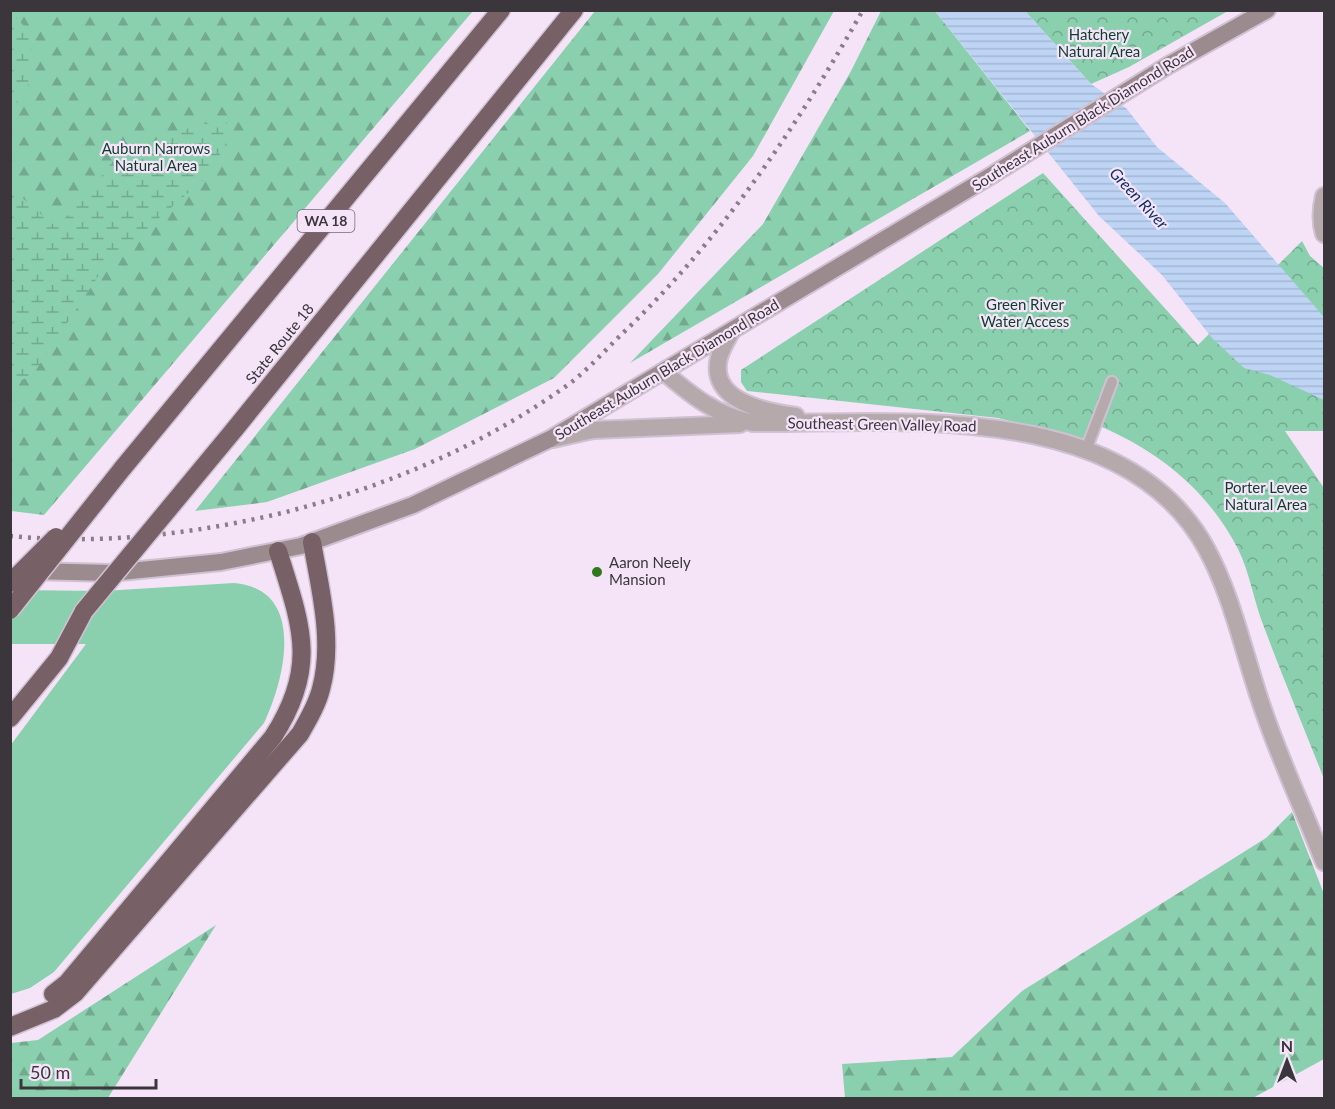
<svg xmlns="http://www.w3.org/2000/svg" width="1335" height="1109" font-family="Lato,sans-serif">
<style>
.grass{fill:#8bd0ae}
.forest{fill:url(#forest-firs)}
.wetland{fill:url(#wetland-marsh)}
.park{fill:url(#park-crowns)}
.water{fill:url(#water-rules)}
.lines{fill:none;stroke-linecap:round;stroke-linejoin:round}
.service-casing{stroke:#d0c1d2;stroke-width:14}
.tertiary-casing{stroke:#d0c1d2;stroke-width:20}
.secondary-casing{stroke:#d0c1d2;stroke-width:20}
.motorway-casing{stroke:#d0c1d2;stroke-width:21}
.service{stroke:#b5a9ac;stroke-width:10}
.tertiary{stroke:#b5a9ac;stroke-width:16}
.secondary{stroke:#9b8a8e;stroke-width:16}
.motorway{stroke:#776066;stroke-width:18}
.rail{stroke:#887d89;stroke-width:4.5;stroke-dasharray:3 6;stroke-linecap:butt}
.motorway-bridge-casing{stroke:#d0c1d2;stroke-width:21;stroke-linecap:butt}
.motorway-bridge{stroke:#776066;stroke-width:18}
.poi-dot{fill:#2f781e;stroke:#f5e4f8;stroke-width:2}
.labels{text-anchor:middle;stroke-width:4.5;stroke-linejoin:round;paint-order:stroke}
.shield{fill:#f5e4f8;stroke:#736a74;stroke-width:1.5}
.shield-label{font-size:14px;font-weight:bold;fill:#3b353c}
.park-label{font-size:15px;fill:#0c3f2b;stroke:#f5e4f8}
.street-label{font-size:15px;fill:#3b353c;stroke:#f5e4f8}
.poi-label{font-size:15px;fill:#3b353c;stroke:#f5e4f8;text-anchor:start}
.water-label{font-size:16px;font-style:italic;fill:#0a2e5f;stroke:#f5e4f8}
</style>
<defs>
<pattern id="forest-firs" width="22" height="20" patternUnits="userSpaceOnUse" patternTransform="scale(1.5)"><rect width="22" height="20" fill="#8bd0ae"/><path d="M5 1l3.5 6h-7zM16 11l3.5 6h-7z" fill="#73aa8f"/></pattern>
<pattern id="wetland-marsh" width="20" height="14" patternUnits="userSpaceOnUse" patternTransform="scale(1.5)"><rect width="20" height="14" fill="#8bd0ae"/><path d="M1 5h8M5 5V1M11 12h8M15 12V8" fill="none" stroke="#73aa8f"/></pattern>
<pattern id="park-crowns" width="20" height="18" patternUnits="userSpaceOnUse" patternTransform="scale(1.5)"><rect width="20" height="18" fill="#8bd0ae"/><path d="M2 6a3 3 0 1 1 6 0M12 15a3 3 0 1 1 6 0" fill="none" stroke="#73aa8f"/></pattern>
<pattern id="water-rules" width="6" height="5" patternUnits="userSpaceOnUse" patternTransform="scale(1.5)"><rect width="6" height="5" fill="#bed4f5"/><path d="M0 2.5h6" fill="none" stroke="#a4b7d3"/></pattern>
</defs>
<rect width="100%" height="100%" fill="#f5e4f8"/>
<!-- grass -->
<path class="grass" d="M234,583C307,589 285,679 264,723L54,972L30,988L11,994L10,746L86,644H11V590L103,591Z"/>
<!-- forest -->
<path class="forest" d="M11,11H473L44,515L11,511Z
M595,11H834L753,156L658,274L554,378L415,449L267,502L195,511Z
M881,11H935L1030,131L630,363L763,224L851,71Z
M1292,812L1324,894V1059L1253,1098H845L842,1064L952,1057L1022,991L1266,838Z
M216,925L108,1098H11V1043L38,1040Z"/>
<!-- wetland -->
<path class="wetland" d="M11,12L33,36L28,85L11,113Z
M226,118L230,135L210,174L107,263L32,376L11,384V188L56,227L84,199L116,157L175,132Z"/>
<!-- park -->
<path class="park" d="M1025,11H1228L1129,67L1091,84Z
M1043,173L1198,345L1302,241L1310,256L1324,268V431H1285L1324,488V779C1304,728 1283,678 1264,627C1254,602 1250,573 1238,549C1208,491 1161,453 1102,427L1088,440L998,418L747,391L741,382V370Z"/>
<!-- water -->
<path class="water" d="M935,11H1025L1091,84L1126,108L1157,147L1225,203L1324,317V400L1270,375L1244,368L1212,338L1162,275L1099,216Z"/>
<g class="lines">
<defs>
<path id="service" d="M1086,450L1112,382"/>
<path id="tertiary" d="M1324,196C1321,209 1320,221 1324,234
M731,332C727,340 721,349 719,358C708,401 766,412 796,416
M664,372C692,396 716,415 753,423C896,424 1124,398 1206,548C1234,599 1245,660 1265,715C1282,764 1305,813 1324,862
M553,439L593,430L740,424"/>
<path id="secondary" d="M31,571L110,573L221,562L301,546L413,505L550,439L992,175L1167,66L1267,10"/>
<path id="motorway" d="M234,430L574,10
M122,469L501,10
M10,718L59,658L84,611
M53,994L67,983L273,737C319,666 301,625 278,551
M10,1027L54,1009L75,993L300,734C308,720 317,705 321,689C334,641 320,589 312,542"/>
</defs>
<!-- service casing -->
<use href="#service" class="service-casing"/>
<!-- tertiary casing -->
<use href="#tertiary" class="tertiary-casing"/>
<!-- secondary casing -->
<use href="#secondary" class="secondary-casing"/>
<!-- motorway casing -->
<use href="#motorway" class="motorway-casing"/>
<!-- service -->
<use href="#service" class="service"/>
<!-- tertiary -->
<use href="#tertiary" class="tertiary"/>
<!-- secondary -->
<use href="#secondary" class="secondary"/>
<!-- motorway -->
<use href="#motorway" class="motorway"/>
<!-- rail -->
<path class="rail" d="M10,536C102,545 193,534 282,513C385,487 483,446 569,384C589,369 606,349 624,332C722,238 796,128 863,10"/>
<defs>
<path id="motorway-bridge" d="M10,583L56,537
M10,610L122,469
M84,611L234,430"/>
</defs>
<!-- motorway-bridge casing -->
<use href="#motorway-bridge" class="motorway-bridge-casing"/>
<!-- motorway-bridge -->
<use href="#motorway-bridge" class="motorway-bridge"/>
</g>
<!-- markers -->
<circle class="poi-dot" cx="597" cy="572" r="6"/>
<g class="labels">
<!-- shield labels -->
<rect class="shield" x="297.5" y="210" width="57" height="22" rx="4.5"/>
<g class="shield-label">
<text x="326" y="226">WA 18</text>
</g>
<!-- park labels -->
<g class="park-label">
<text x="1099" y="40">Hatchery<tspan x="1099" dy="17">Natural Area</tspan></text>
<text x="156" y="154">Auburn Narrows<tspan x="156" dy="17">Natural Area</tspan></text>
<text x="1025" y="310">Green River<tspan x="1025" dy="17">Water Access</tspan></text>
<text x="1266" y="493">Porter Levee<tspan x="1266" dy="17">Natural Area</tspan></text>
</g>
<!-- street labels -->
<g class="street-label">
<text transform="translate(1083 119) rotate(-32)" y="5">Southeast Auburn Black Diamond Road</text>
<text transform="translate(280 344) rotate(-51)" y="5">State Route 18</text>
<text transform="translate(667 370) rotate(-31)" y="5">Southeast Auburn Black Diamond Road</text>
<text transform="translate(882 425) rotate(1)" y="5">Southeast Green Valley Road</text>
</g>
<!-- poi labels -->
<g class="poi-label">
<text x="609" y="568">Aaron Neely<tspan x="609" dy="17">Mansion</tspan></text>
</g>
<!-- water labels -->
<g class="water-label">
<text transform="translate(1139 198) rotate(47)" y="6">Green River</text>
</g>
</g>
<!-- border -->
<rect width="1335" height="1109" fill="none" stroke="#3b353c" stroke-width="24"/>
<!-- north arrow -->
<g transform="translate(1287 1061)" stroke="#f5e4f8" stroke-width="4.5" paint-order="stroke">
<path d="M0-4.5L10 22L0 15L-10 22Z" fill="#3b353c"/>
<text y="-9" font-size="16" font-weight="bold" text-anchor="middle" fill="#3b353c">N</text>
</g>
<!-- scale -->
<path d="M21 1079v9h135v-9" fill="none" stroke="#3b353c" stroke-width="3"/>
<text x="30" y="1079" font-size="18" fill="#3b353c" stroke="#f5e4f8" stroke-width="4.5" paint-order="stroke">50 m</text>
</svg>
